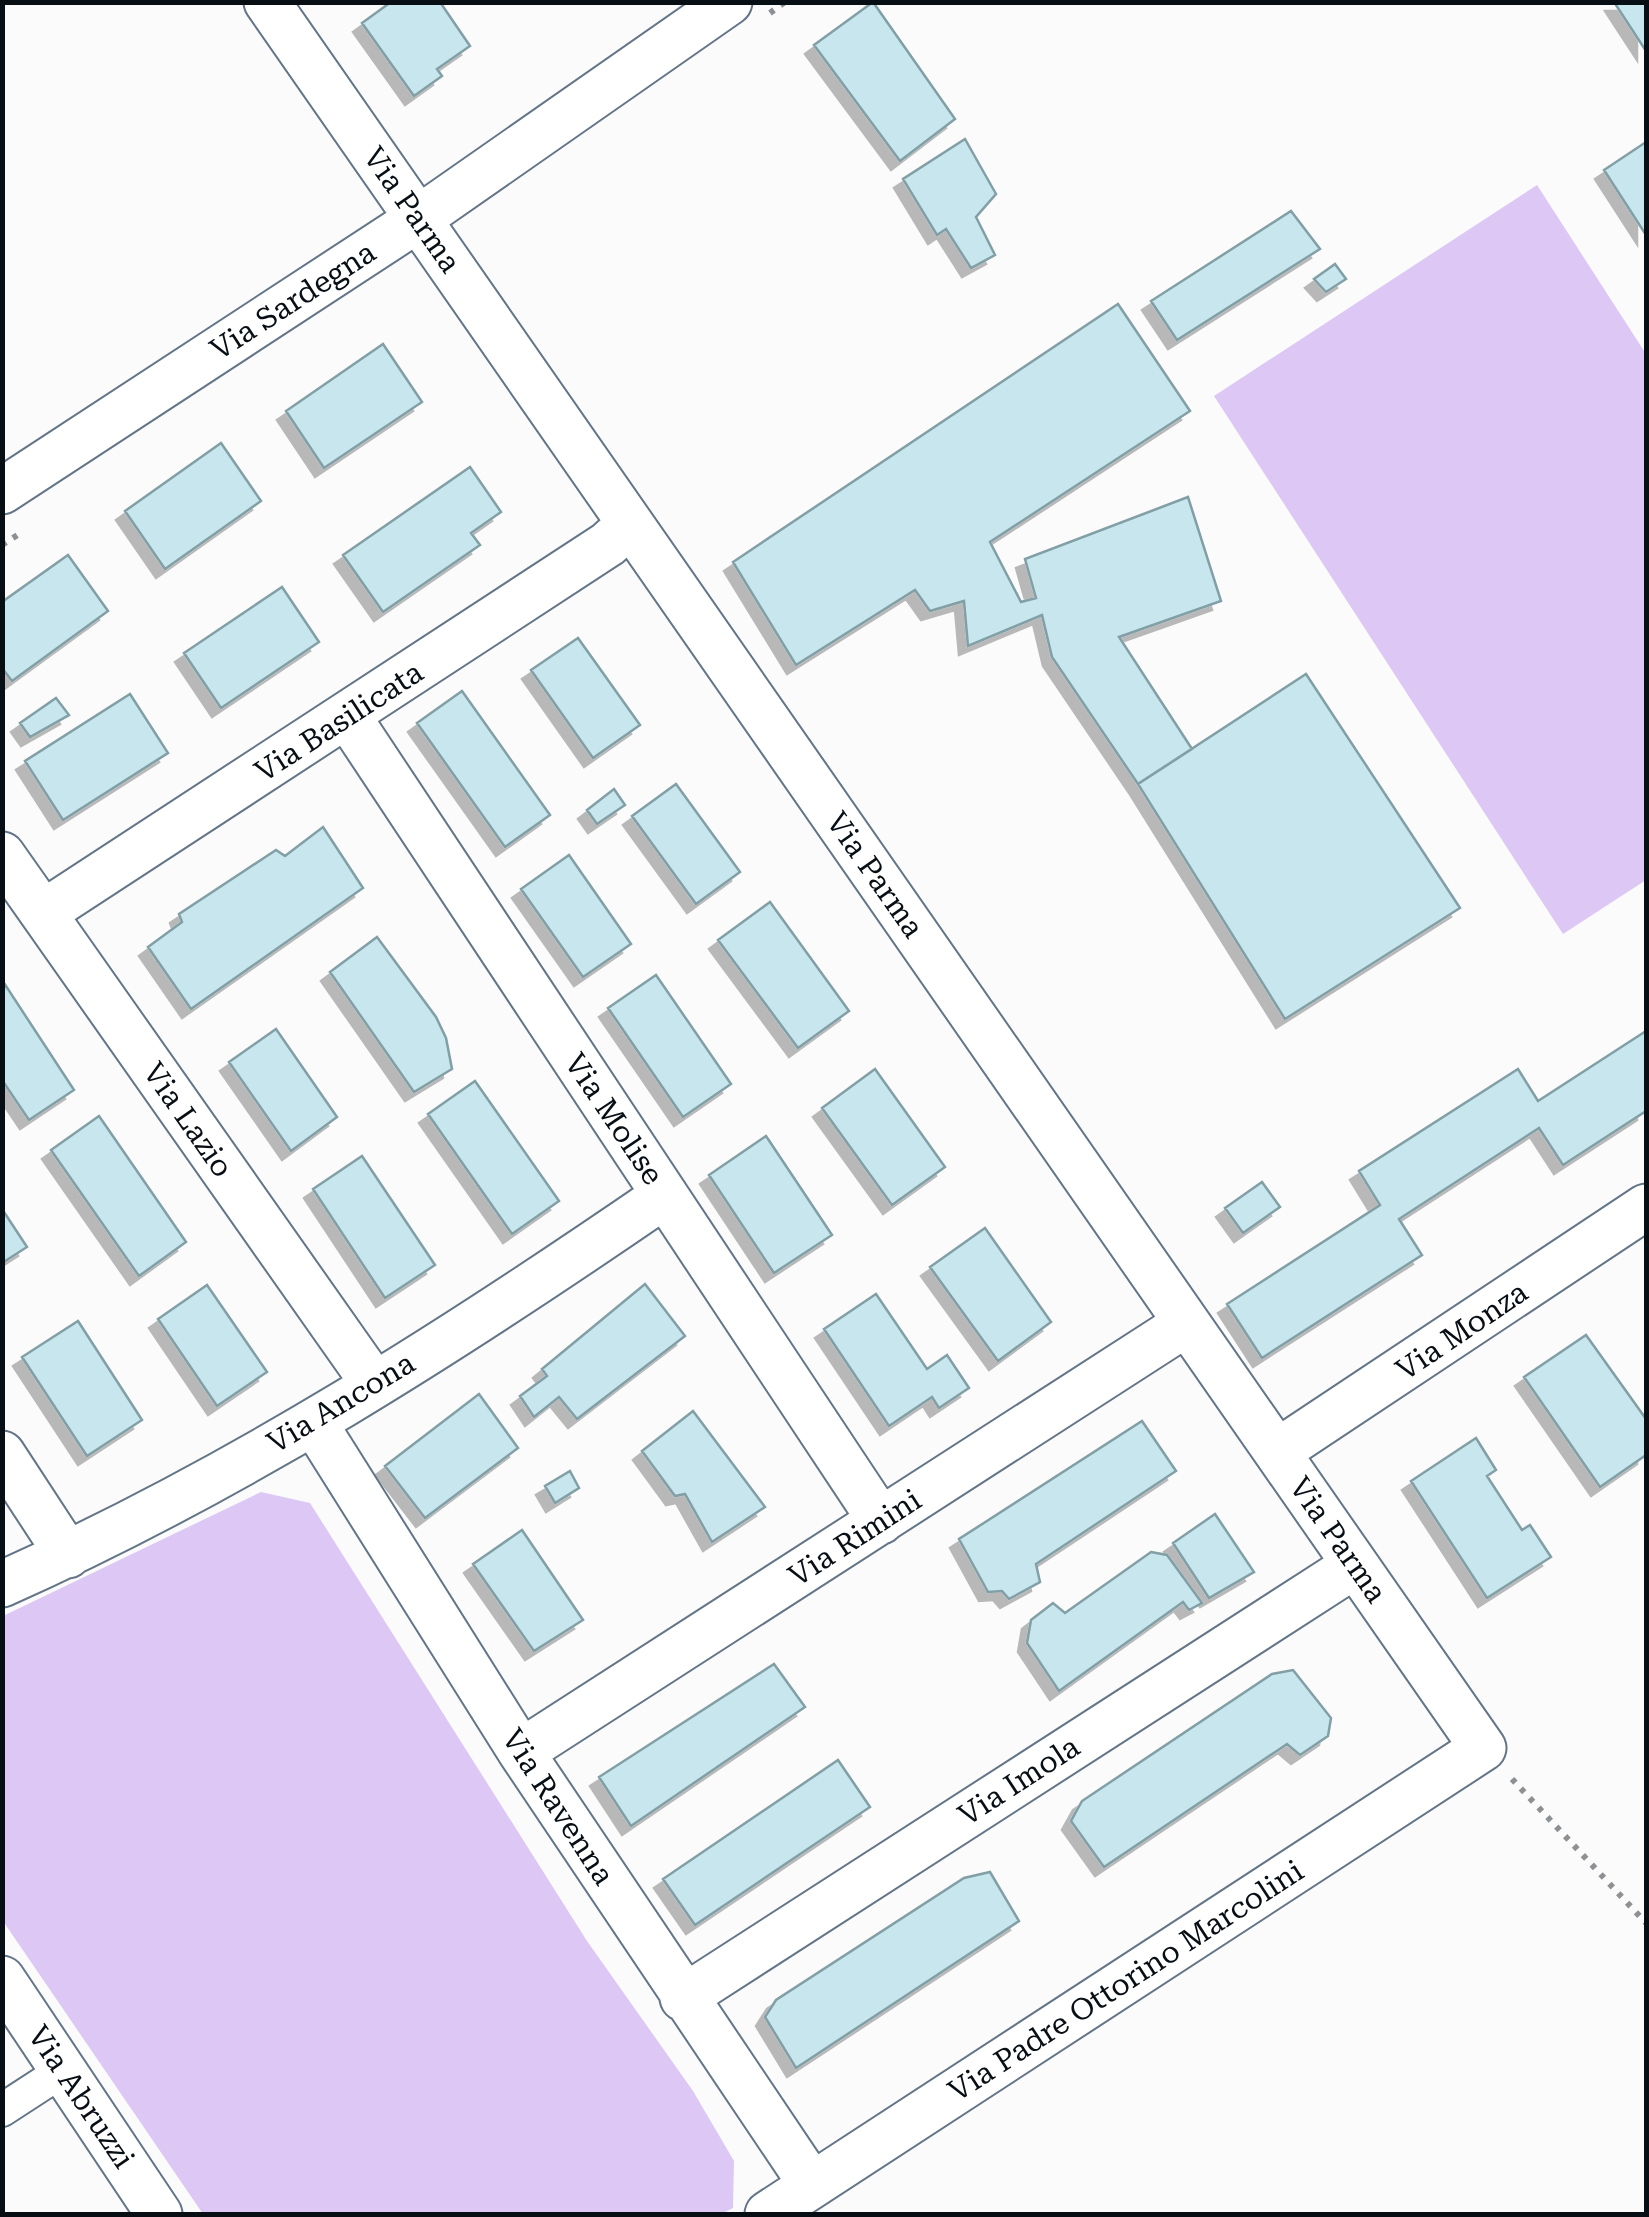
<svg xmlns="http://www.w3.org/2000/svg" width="1649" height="2217" font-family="'Roboto Serif',serif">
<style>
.green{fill:#dcc7f5}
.building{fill:#c8e6ee;stroke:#829fa6;stroke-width:2.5;filter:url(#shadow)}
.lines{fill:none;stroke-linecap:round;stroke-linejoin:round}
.pedestrian-casing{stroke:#637586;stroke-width:36}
.minor-casing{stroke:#637586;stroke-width:49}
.path{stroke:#8e9194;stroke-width:6;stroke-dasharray:5 8;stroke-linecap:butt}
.pedestrian{stroke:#fff;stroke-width:32}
.minor{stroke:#fff;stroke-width:45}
.labels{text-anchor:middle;stroke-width:8;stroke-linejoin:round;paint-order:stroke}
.street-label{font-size:30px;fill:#070e14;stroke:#fff}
</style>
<defs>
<filter id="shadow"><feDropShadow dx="-9" dy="9" stdDeviation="0" flood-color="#0004"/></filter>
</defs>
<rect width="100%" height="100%" fill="#fbfbfb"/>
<!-- green -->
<path class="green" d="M1537,185L1646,354V880L1563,934L1214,396Z
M261,1492L310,1503L587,1941L693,2091L734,2161L733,2208L721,2214H203L3,1921V1616Z"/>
<!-- building -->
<path class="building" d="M391,2H440L470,46L437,69L442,76L414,96L362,23Z
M873,2L955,119L900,161L814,45Z
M1614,2H1646V51Z
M965,139L996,194L976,217L995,255L971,268L946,229L937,235L903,179Z
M1646,142V235L1604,170Z
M1291,211L1320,249L1177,340L1151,301Z
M1335,264L1346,279L1326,292L1314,279Z
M1118,304L1190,411L990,542L1021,602L1036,598L1025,559L1188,497L1221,601L1119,637L1192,749L1138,784L1052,657L1042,615L968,646L964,601L930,611L915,590L796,665L733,562Z
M383,344L422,402L324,468L286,411Z
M221,443L261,501L165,569L125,511Z
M470,467L501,512L471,533L480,545L383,612L343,555Z
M68,555L108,611L12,681L2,668V602Z
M282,587L319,642L221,708L184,653Z
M578,638L640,725L593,758L531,670Z
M1306,674L1460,908L1285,1019L1138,784Z
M462,691L550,815L505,847L417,723Z
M130,694L168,753L63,820L25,761Z
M56,698L69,715L30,737L20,723Z
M676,784L740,872L696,904L632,816Z
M614,789L625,805L597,824L587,810Z
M323,827L363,888L191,1009L148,947L182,922L179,914L276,850L285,856Z
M569,855L631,944L583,977L521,889Z
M770,902L849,1011L798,1048L718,940Z
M377,937L436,1017L446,1038L452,1069L414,1092L330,972Z
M656,975L731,1084L683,1117L608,1008Z
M4,983L74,1090L29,1120L2,1080Z
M276,1029L337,1117L291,1151L229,1062Z
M1646,1031V1111L1563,1165L1539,1128L1399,1219L1422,1255L1262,1358L1227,1304L1380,1205L1359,1171L1518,1069L1538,1101Z
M875,1069L945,1167L892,1205L822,1108Z
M475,1081L559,1201L512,1234L428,1114Z
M99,1116L186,1242L139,1276L51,1150Z
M766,1136L832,1235L774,1273L709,1175Z
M362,1156L435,1265L385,1298L313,1189Z
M1262,1182L1280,1207L1243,1233L1225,1208Z
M4,1212L27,1247L2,1263V1213Z
M985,1228L1051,1322L998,1361L930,1267Z
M645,1284L685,1336L577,1419L559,1397L534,1417L520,1396L547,1376L542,1369Z
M207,1285L267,1372L217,1406L158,1319Z
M876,1294L927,1369L947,1355L969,1388L939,1408L932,1397L889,1426L824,1329Z
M78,1321L142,1420L87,1456L22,1357Z
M1586,1335L1646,1419V1455L1600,1487L1524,1377Z
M479,1394L518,1448L425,1518L385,1466Z
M693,1411L765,1507L712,1542L685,1494L675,1496L642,1451Z
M1142,1421L1176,1471L1036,1564L1040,1582L1009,1599L1002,1591L988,1592L959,1539Z
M1476,1438L1496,1470L1487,1476L1522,1530L1530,1525L1551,1557L1487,1598L1411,1481Z
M570,1471L579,1488L555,1503L545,1486Z
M1215,1514L1254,1572L1209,1598L1173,1543Z
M522,1530L583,1620L534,1651L473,1564Z
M1151,1552L1167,1555L1202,1603L1189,1610L1183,1602L1059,1691L1027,1643L1031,1620L1053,1603L1065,1613Z
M774,1664L805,1707L631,1826L599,1777Z
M1293,1670L1331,1718L1328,1736L1300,1755L1287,1744L1104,1867L1071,1821L1082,1801L1272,1674Z
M838,1760L870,1807L695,1925L663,1879Z
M990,1872L1019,1921L796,2068L765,2017L776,2000L964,1878Z"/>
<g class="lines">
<defs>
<path id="pedestrian" d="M2,2110L62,2071"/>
<path id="minor" d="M267,2L1483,1748L768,2214
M2,491L418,219L729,2
M348,717L881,1521
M2,855L375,1385
M43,913L608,544L630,524
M314,1423L521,1752L812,2185
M1277,1452L1646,1207
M2,1454L68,1555
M2,1584C236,1480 454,1340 665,1195
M521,1752L1187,1323
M2,1979L159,2214
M683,1998L1355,1565"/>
</defs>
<!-- pedestrian casing -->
<use href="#pedestrian" class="pedestrian-casing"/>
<!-- minor casing -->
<use href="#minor" class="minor-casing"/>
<!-- path -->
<path class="path" d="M770,13L785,2
M2,545L22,532
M1512,1779L1646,1923"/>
<!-- pedestrian -->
<use href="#pedestrian" class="pedestrian"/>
<!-- minor -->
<use href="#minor" class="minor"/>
</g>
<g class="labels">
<!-- street labels -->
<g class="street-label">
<text transform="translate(412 210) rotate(55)" y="10">Via Parma</text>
<text transform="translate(293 301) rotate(-33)" y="10">Via Sardegna</text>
<text transform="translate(339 722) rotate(-33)" y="10">Via Basilicata</text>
<text transform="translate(875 875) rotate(55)" y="10">Via Parma</text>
<text transform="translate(614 1119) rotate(56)" y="10">Via Molise</text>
<text transform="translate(188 1120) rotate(55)" y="10">Via Lazio</text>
<text transform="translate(1462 1331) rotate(-34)" y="10">Via Monza</text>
<text transform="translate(341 1403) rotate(-31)" y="10">Via Ancona</text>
<text transform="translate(855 1538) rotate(-33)" y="10">Via Rimini</text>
<text transform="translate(1338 1540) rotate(55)" y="10">Via Parma</text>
<text transform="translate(1019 1781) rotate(-33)" y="10">Via Imola</text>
<text transform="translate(558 1807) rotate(57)" y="10">Via Ravenna</text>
<text transform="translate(1126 1981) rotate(-33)" y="10">Via Padre Ottorino Marcolini</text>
<text transform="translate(81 2097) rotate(56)" y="10">Via Abruzzi</text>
</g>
</g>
<!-- border -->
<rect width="1649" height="2217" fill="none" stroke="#070e14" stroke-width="10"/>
</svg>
